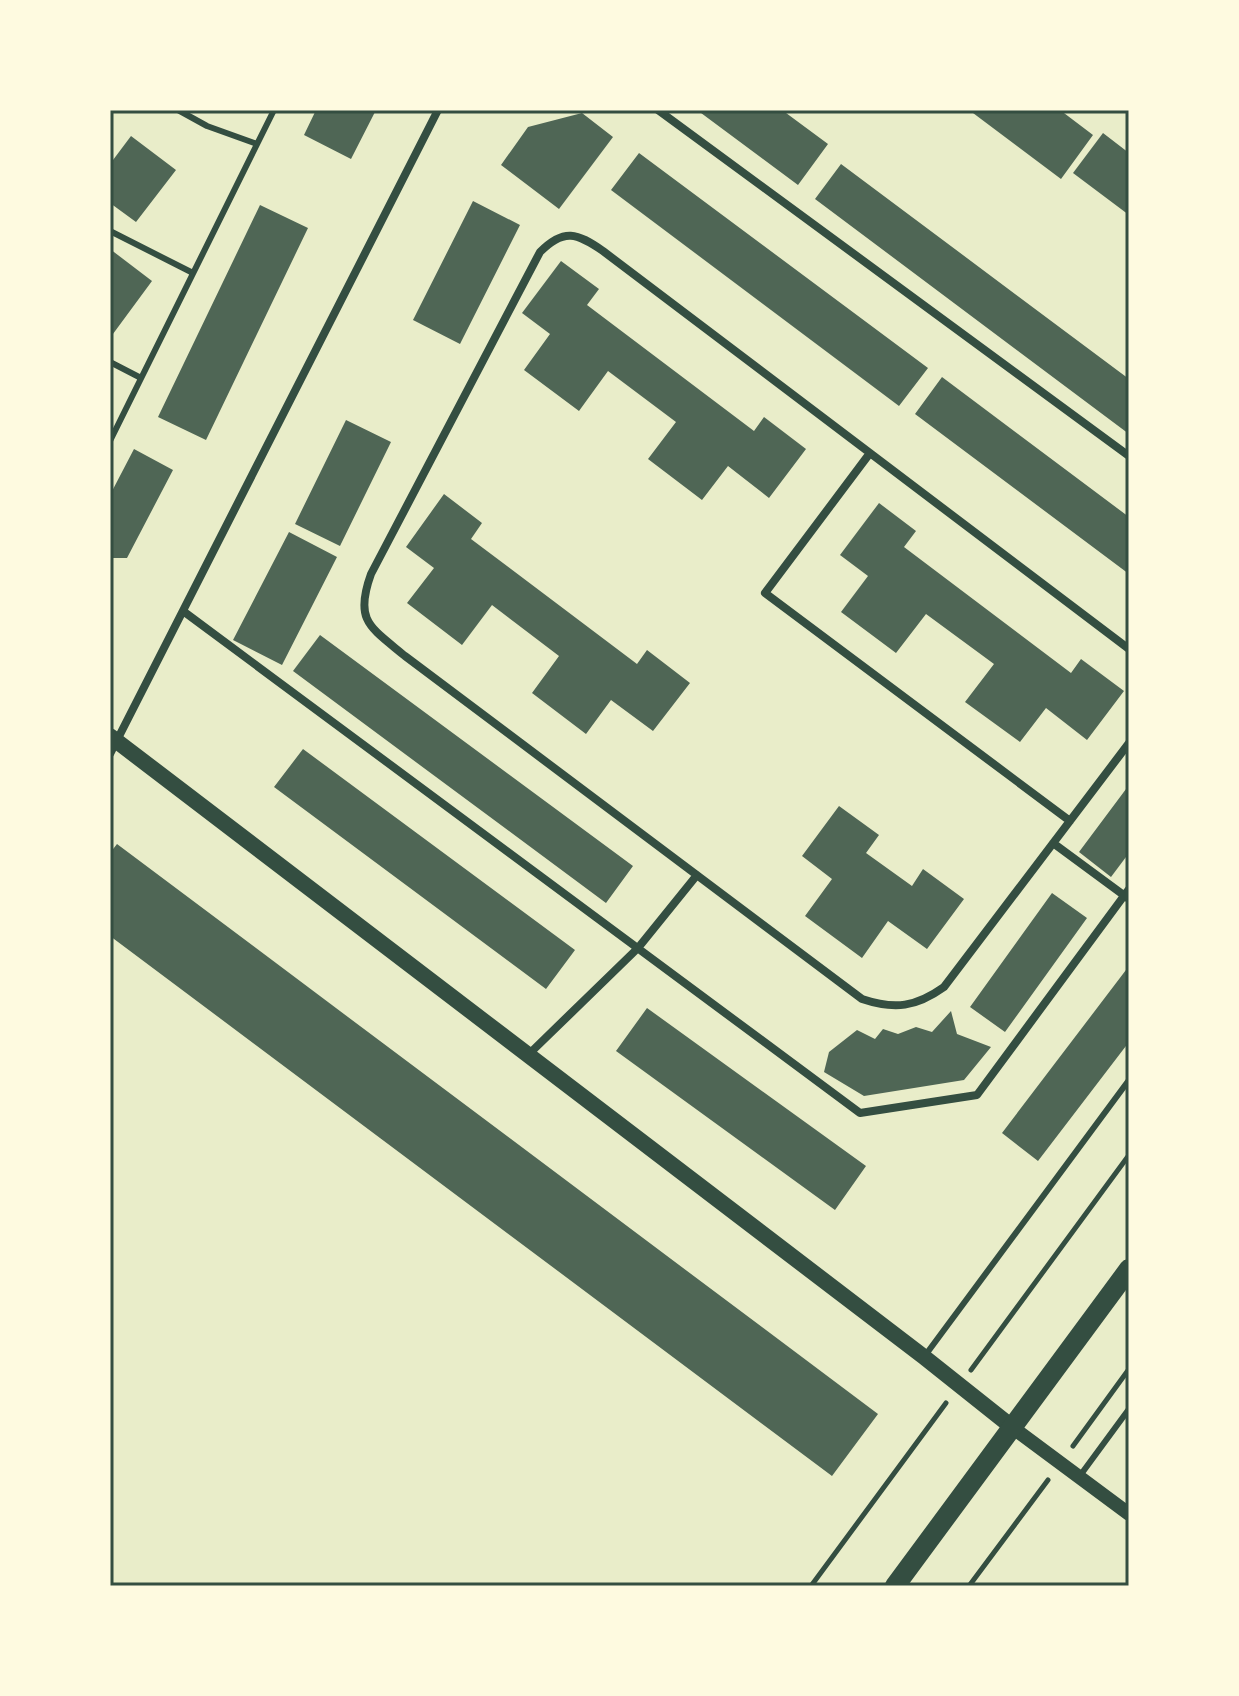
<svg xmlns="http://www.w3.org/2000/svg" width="1239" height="1696" font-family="'PT Sans',sans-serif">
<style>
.building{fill:#4f6655}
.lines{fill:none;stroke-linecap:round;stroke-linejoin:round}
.path{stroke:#344e41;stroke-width:5}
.service{stroke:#344e41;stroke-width:6}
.minor{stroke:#344e41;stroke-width:8}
.tertiary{stroke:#344e41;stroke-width:14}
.secondary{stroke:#344e41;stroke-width:16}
.primary{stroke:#344e41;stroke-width:20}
.neatline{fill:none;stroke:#344e41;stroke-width:3}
</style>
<rect width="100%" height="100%" fill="#e9edc9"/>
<!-- building -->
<path class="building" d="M316,110H376L351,159L304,135Z
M697,110H782L828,144L798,185Z
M969,110H1060L1093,135L1061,179Z
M582,113L613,137L559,209L501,165L528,127Z
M1103,133L1129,153V215L1073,173Z
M131,136L176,170L136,222L110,203V164Z
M639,153L928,368L899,406L611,190Z
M841,164L1129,379V434L815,199Z
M473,201L520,225L460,344L413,320Z
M260,205L308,228L206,440L158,417Z
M110,249L152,281L110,338Z
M561,261L599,289L587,305L754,431L764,417L806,449L769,498L728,466L702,500L648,459L676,422L608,371L579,411L524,370L550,334L522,313Z
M942,377L1129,517V574L915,414Z
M346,420L391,442L340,546L295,524Z
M134,449L173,470L127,558H110V495Z
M444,494L482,523L471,539L637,664L647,650L690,683L653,731L611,700L586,734L532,693L559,656L492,605L462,645L407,603L434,568L406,547Z
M879,503L916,531L904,547L1071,673L1081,659L1124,691L1087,740L1046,708L1020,742L965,702L994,664L926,614L896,653L841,612L868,576L840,555Z
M289,532L337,557L282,665L233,640Z
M320,635L633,866L606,903L293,671Z
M303,749L575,950L546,989L274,787Z
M1129,785V853L1111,877L1079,852Z
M839,806L879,835L866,853L912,886L923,869L964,899L927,949L888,921L862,958L805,916L832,879L802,856Z
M117,844L878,1414L832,1476L110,936V853Z
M1052,893L1087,918L1005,1032L970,1007Z
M1129,966V1042L1038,1161L1002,1133Z
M647,1008L866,1166L835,1210L616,1051Z
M951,1011L957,1034L991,1047L964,1080L864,1096L824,1072L829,1052L857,1030L875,1039L883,1029L898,1034L916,1027L932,1032Z"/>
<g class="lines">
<!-- path -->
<path class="path" d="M971,1370L1129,1155
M1073,1446L1129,1369
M811,1586L946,1403
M969,1586L1048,1480"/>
<!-- service -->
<path class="service" d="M178,110L207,126L257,144
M110,231L193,273
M110,362L141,378
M110,441L274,110
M924,1357L1129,1080
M1079,1477L1129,1409"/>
<!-- minor -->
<path class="minor" d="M658,110L1129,456
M870,453L765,593L1070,821
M183,611L860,1113L977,1095L1129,889
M1129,649L603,251C577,233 564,228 540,252L371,574C354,621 370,627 405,656L862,999C895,1010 916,1007 944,987L1129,743
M110,754L438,110
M1053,843L1129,899
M528,1055L638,948L697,875"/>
<!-- tertiary -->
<path class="tertiary" d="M1012,1427L1129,1514"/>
<!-- secondary -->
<path class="secondary" d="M110,736L924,1357L1012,1427"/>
<!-- primary -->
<path class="primary" d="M895,1586L1129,1269"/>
</g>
<!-- border -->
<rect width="1239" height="1696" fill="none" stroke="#fefae0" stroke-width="224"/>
<rect x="112" y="112" width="1015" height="1472" class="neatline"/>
</svg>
